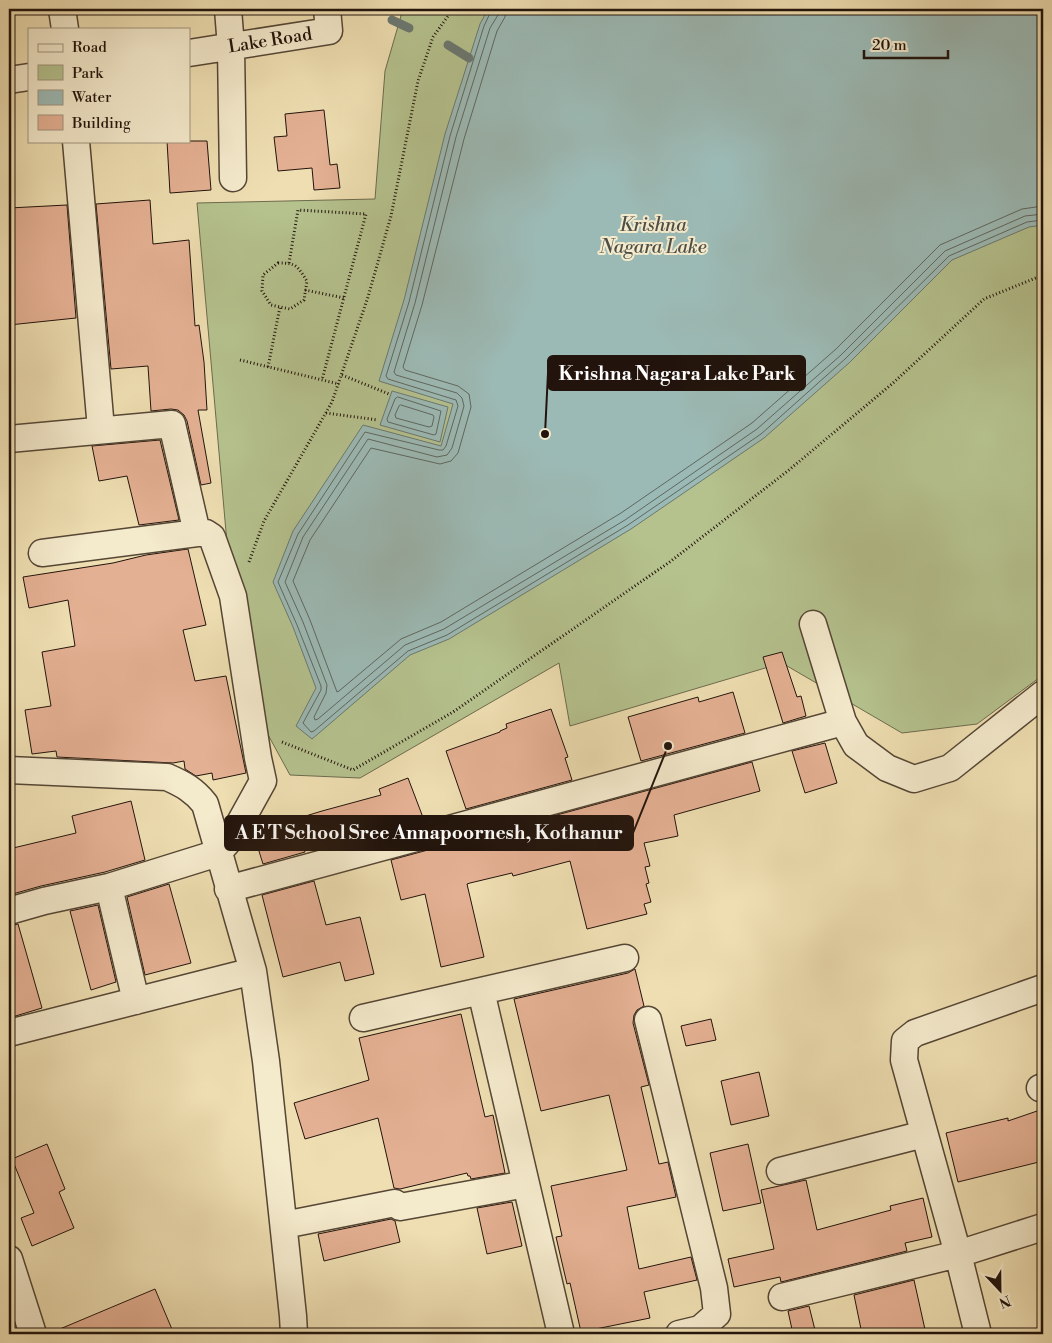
<svg xmlns="http://www.w3.org/2000/svg" width="1052" height="1343" font-family="'Libre Bodoni',serif">
<style>
.green{fill:#b5c28e;stroke:#6c6b4d}
.water{fill:#9cbab5;stroke:#6b7871}
.lines{fill:none;stroke-linecap:round;stroke-linejoin:round}
.shore{stroke:#5f6760;stroke-width:1}
.stream{stroke:#6b7871;stroke-width:9}
.building{fill:#e4b093;stroke:#22140c}
.street-casing{stroke:#554635;stroke-width:29}
.path{stroke:#22140c;stroke-width:3;stroke-dasharray:1 2.5;stroke-linecap:butt}
.street{stroke:#f4eacc;stroke-width:26}
.labels{text-anchor:middle;stroke-width:4;stroke-linejoin:round;paint-order:stroke}
.street-label{font-size:18px;fill:#22140c;stroke:#f4eacc}
.water-label{font-size:19px;font-style:italic;fill:#4d4e47;stroke:#f4eacc}
.leader{fill:none;stroke:#22140c;stroke-width:2}
.callout-dot{fill:#22140c;stroke:#f4eacc;stroke-width:2}
.callout{fill:#22140c;stroke:#22140c;stroke-width:2}
.callout-label{font-size:19px;text-anchor:middle;font-weight:bold;fill:#fff}
</style>
<rect width="100%" height="100%" fill="#eedeb1"/>
<filter id="stains"><feTurbulence type="fractalNoise" baseFrequency=".004" numOctaves="4"/><feColorMatrix values="0 0 0 0 .2 0 0 0 0 .09 0 0 0 0 .02 0 0 0 .5 -.17"/></filter>
<radialGradient id="worn" r=".72"><stop offset=".6" stop-color="#630" stop-opacity="0"/><stop offset="1" stop-color="#630" stop-opacity=".3"/></radialGradient>
<!-- green -->
<path class="green" d="M403,9H1043V675L977,724L902,733L782,663L570,726L559,663L360,778L290,775L260,720L227,543L197,203L375,199L385,71Z"/>
<!-- water -->
<path class="water" d="M488,9H1043V225L1029,227L952,260L849,363L764,438L631,529L449,639L410,655L312,739L296,726L316,688L293,627L273,582L293,531L363,425L441,446L453,404L379,381L404,300L445,134L480,24Z
M392,391L448,407L440,442L380,425Z"/>
<g class="lines">
<!-- shore -->
<path class="shore" d="M492,9L484,26L450,136L409,302L386,376L388,379L456,400L458,406L446,446L443,450H439L365,432L298,534L278,582L297,625L321,686V690L303,723L311,732L314,731L408,651L447,635L628,525L761,434L845,359L949,256L1027,222L1043,220
M499,9L498,15L490,28L456,137L415,303L394,372L396,375L457,393L462,398L464,406L452,448L447,455L437,457L368,439L303,537L285,582L303,622L327,685L326,693L314,717L315,720L318,719L405,645L444,629L625,520L757,429L841,355L945,251L1025,216L1043,214
M506,9L505,17L497,31L464,139L422,305L403,367L405,370L458,386L469,394L471,407L458,453L451,461L440,464L371,448L310,540L293,581L310,620L337,692L339,691L401,639L441,622L621,513L752,423L836,349L940,245L1022,209L1043,206
M398,397L441,411L436,434L434,435L388,422L387,419L395,399Z
M401,405L433,415L434,417L432,426L429,427L396,418L395,415L399,406Z"/>
<!-- stream -->
<path class="stream" d="M392,20L409,28
M448,45L469,58"/>
</g>
<!-- building -->
<path class="building" d="M324,110L330,165L337,164L340,188L314,190L312,168L278,171L274,137L287,136L285,114Z
M167,141H207L211,190L170,193Z
M150,200L153,244L189,240L195,326L199,325L204,362L207,410H198L211,483L201,485L187,421L184,415L178,410L171,409L151,411L148,366L111,369L96,204Z
M67,205L76,318L9,325V208Z
M160,440L179,520L139,525L127,476L99,481L92,446Z
M188,549L206,625L183,630L195,681L226,676L246,773L213,780L212,773L196,776L185,769L184,761L173,763L57,757L56,751L32,754L25,710L51,706L42,652L75,646L68,600L29,608L23,577L113,563L146,555Z
M782,652L797,697L801,696L806,716L783,723L763,657Z
M733,692L745,733L641,761L628,717L698,697L699,702Z
M551,709L568,757L565,758L572,780L466,809L446,751L500,732V731L507,728L506,724Z
M825,743L837,783L805,793L792,751Z
M752,762L760,791L674,815L678,836L644,843L650,866L645,867L649,883L646,884L651,902L644,904L647,914L587,929L570,861L513,876L512,873L470,883L467,884L484,957L441,967L425,894L401,900L391,860Z
M408,778L424,820L383,831L382,826L304,848L305,852L263,864L253,832L322,811L381,795L379,789Z
M131,801L145,860L105,872L41,886L9,895V849L76,833L72,816Z
M314,881L326,925L360,917L374,974L345,981L340,962L283,977L262,895Z
M169,884L191,963L145,975L127,897Z
M98,905L116,982L91,990L70,911Z
M18,924L42,1008L9,1018V926Z
M635,969L644,1006L637,1010L634,1015L633,1023L649,1085L641,1087L659,1164L668,1162L676,1197L627,1207L639,1269L691,1257L697,1280L644,1292L650,1318L581,1332L570,1283L567,1284L556,1237L562,1236L551,1186L627,1170L609,1095L541,1111L514,999L628,973Z
M461,1014L485,1117L493,1115L505,1173L471,1179L470,1176H468L467,1173L400,1189L394,1188L378,1118L305,1139L294,1103L369,1080L359,1038Z
M711,1019L716,1040L686,1046L681,1026Z
M759,1072L769,1116L731,1125L721,1081Z
M1043,1109V1161L958,1182L946,1133L1008,1118V1121Z
M47,1144L65,1189L59,1192L74,1228L32,1246L21,1218L34,1213L12,1159Z
M748,1144L761,1203L723,1211L710,1153Z
M806,1180L817,1230L891,1210L890,1206L923,1198L932,1237L905,1243L907,1251L781,1282L780,1277L734,1287L728,1259L774,1249L761,1190Z
M512,1202L522,1246L487,1254L477,1208Z
M391,1219L395,1221L400,1242L324,1261L318,1234Z
M914,1280L926,1334H862L854,1295Z
M155,1289L174,1334H48Z
M809,1306L816,1334H793L788,1311Z"/>
<g class="lines">
<defs>
<path id="street" d="M62,9L65,29
M228,9L231,47L233,178
M189,53L329,31L327,9
M9,80L29,77
M76,141L101,429
M9,439L172,424L197,533
M813,624L843,722L856,745L887,768L914,779L950,768L1043,694
M9,770L167,777C183,784 194,790 205,804L253,971L266,1061L293,1316L294,1334
M109,887L136,1001
M228,889L843,722
M9,911L44,901L109,887L218,853L232,837L263,781L258,758L233,596L212,537L206,533H197L42,553
M481,991L561,1334
M363,1018L625,958
M648,1020L714,1288L717,1314L700,1329L679,1334
M9,1033L253,971
M1040,1088L1043,1087
M780,1171L924,1134
M284,1225L395,1203L400,1207L526,1184
M9,1259L33,1334
M782,1297L958,1254L1043,1227
M978,1334L958,1254L904,1060L905,1041L915,1033L1043,988"/>
</defs>
<!-- street casing -->
<use href="#street" class="street-casing"/>
<!-- path -->
<path class="path" d="M278,263C297,263 297,266 307,281L304,300L290,309L271,305L262,291L263,275Z
M289,263L298,210L366,214L322,380
M305,290L344,298
M240,360L339,384
M268,367L280,307
M342,375L389,394
M326,413L378,420
M249,562L264,521L332,402L368,297L391,216L418,81L433,37L453,9
M282,742L353,770L453,712L671,561L789,470L893,383L984,299L1043,275"/>
<!-- street -->
<use href="#street" class="street"/>
</g>
<g class="labels">
<!-- street labels -->
<g class="street-label">
<text transform="translate(270 40) rotate(-9)" y="6">Lake Road</text>
</g>
<!-- water labels -->
<g class="water-label">
<text x="653" y="231">Krishna<tspan x="653" dy="22">Nagara Lake</tspan></text>
</g>
</g>
<!-- callouts -->
<path class="leader" d="M545 434L548 373M668 746L633 833"/>
<g class="callout-dot">
<circle cx="545" cy="434" r="5"/>
<circle cx="668" cy="746" r="5"/>
</g>
<g class="callout">
<rect x="548" y="356" width="257" height="34" rx="5"/>
<rect x="225" y="816" width="408" height="34" rx="5"/>
</g>
<g class="callout-label">
<text x="677" y="380">Krishna Nagara Lake Park</text>
<text x="429" y="839">A E T School Sree Annapoornesh, Kothanur</text>
</g>
<!-- margin -->
<rect width="1052" height="1343" fill="none" stroke="#eedeb1" stroke-width="30"/>
<rect x="10" y="10" width="1032" height="1323" fill="none" stroke="#22140c" stroke-width="2.5"/>
<rect x="15" y="15" width="1022" height="1313" fill="none" stroke="#22140c"/>
<!-- legend -->
<rect x="28" y="28" width="162" height="115" fill="#f4eacc" stroke="#a0947f"/>
<rect x="38" y="44" width="25" height="8" fill="#f4eacc" stroke="#a0947f"/>
<text x="72" y="52" font-size="15" fill="#22140c">Road</text>
<rect x="38" y="65" width="25" height="15" fill="#b5c28e" stroke="#a0947f"/>
<text x="72" y="78" font-size="15" fill="#22140c">Park</text>
<rect x="38" y="90" width="25" height="15" fill="#9cbab5" stroke="#a0947f"/>
<text x="72" y="102" font-size="15" fill="#22140c">Water</text>
<rect x="38" y="115" width="25" height="15" fill="#e4b093" stroke="#a0947f"/>
<text x="72" y="128" font-size="15" fill="#22140c">Building</text>
<!-- north arrow -->
<g transform="translate(1000 1290) rotate(158)" stroke="#f4eacc" stroke-width="4" paint-order="stroke">
<path d="M0-4L9 19L0 12L-9 19Z" fill="#22140c"/>
<text y="-8" font-size="14" font-weight="bold" text-anchor="middle" fill="#22140c">N</text>
</g>
<!-- scale -->
<path d="M864 50v8h84v-8" fill="none" stroke="#22140c" stroke-width="2.5"/>
<text x="872" y="50" font-size="15" fill="#22140c" stroke="#f4eacc" stroke-width="4" paint-order="stroke">20 m</text>
<rect width="100%" height="100%" filter="url(#stains)"/>
<rect width="100%" height="100%" fill="url(#worn)"/>
</svg>
